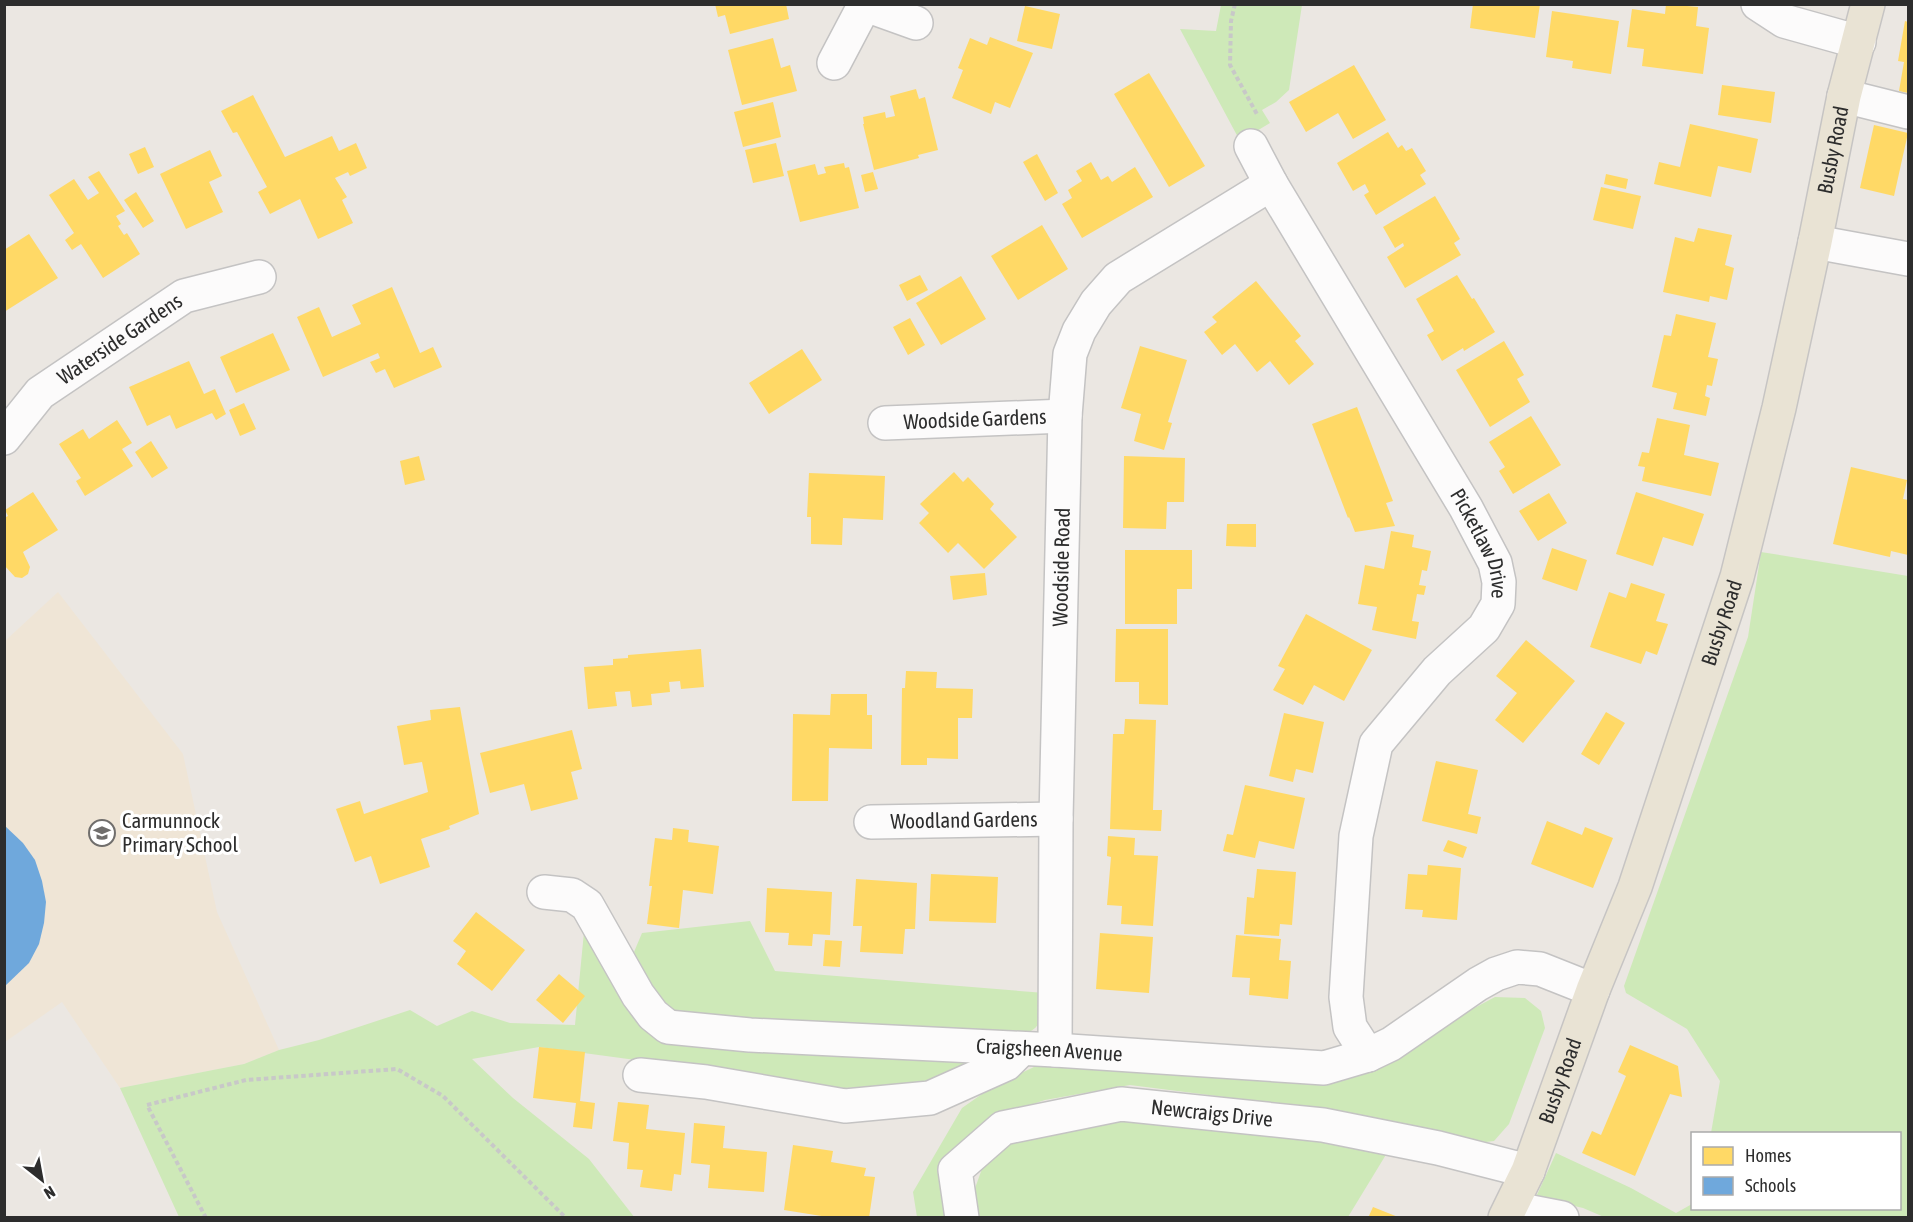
<svg xmlns="http://www.w3.org/2000/svg" width="1913" height="1222" font-family="'Asap Condensed',sans-serif">
<style>
.education{fill:#efe5d6}
.green{fill:#cee9b8}
.homes{fill:#ffd966}
.schools{fill:#6fa8dc}
.lines{fill:none;stroke-linecap:round;stroke-linejoin:round}
.minor-casing{stroke:#c4c3c3;stroke-width:36}
.major-casing{stroke:#c6c4c3;stroke-width:36}
.path{stroke:#c8c8c8;stroke-width:4;stroke-dasharray:4.5 3;stroke-linecap:butt}
.minor{stroke:#fcfbfb;stroke-width:33}
.major{stroke:#e9e3d4;stroke-width:33}
.labels{text-anchor:middle;stroke-width:6;stroke-linejoin:round;paint-order:stroke}
.street-label{font-size:21px;fill:#2d2d2d;stroke:#fff}
.poi-label{font-size:21px;fill:#2d2d2d;stroke:#fff;text-anchor:start}
</style>
<rect width="100%" height="100%" fill="#ebe7e2"/>
<!-- education -->
<path class="education" d="M58,592L183,754L217,912L279,1050L244,1064L120,1088L62,1002L5,1042V641Z"/>
<!-- green -->
<path class="green" d="M1221,5H1302L1289,90L1276,102L1262,110L1270,123L1240,141L1180,29L1216,31Z
M1761,552L1908,576V1217H1604L1583,1208L1536,1197L1556,1153L1631,1188L1676,1213L1692,1204V1208H1900V1134L1711,1133L1720,1081L1687,1029L1626,993L1624,986L1748,637Z
M750,921L775,971L1045,993C1041,1017 1045,1028 1019,1036L673,1020L665,1010L634,952L642,933Z
M584,932L650,1029L981,1059L921,1085L844,1088L539,1047L472,1059L513,1098L589,1159L635,1218L179,1217L120,1088L244,1064L279,1050L319,1040L410,1010L437,1026L472,1011L510,1023L575,1025Z
M1495,997L1525,998L1541,1011L1545,1028L1509,1124L1494,1141L1486,1142L1344,1112L1130,1085L1045,1100L995,1117L947,1217H917L913,1192L962,1108L992,1087L1034,1067H1080L1304,1084L1347,1077L1393,1062L1450,1021Z
M1140,1117L1338,1138L1387,1153L1348,1217H979L974,1191L983,1166L1001,1148L1023,1138Z"/>
<!-- homes -->
<path class="homes" d="M715,4H786L789,19L730,34L725,15L718,17Z
M1473,4H1540L1535,38L1470,28Z
M1666,4L1698,7L1696,26L1709,28L1703,74L1642,66L1644,49L1627,47L1632,9L1665,14Z
M1025,6L1060,14L1052,49L1017,41Z
M1552,11L1619,21L1611,74L1572,68L1573,61L1546,57Z
M1905,21L1908,22V93L1899,91L1904,62L1898,61Z
M990,37L1033,53L1010,108L995,102L991,114L952,98L963,70L958,68L970,38L987,45Z
M773,38L781,68L790,65L797,91L742,105L728,50Z
M1354,65L1386,120L1353,139L1338,113L1306,132L1289,102Z
M1149,73L1205,166L1169,187L1114,94Z
M1722,85L1775,92L1771,123L1718,115Z
M916,89L919,99L925,97L938,150L918,155L919,158L874,170L863,124H864L863,117L885,112L886,118L895,116L890,96Z
M253,95L285,157L332,136L339,151L356,143L367,168L350,176L348,172L335,178L347,197L342,200L353,223L318,239L300,199L270,214L258,192L267,187L237,132L233,133L221,111Z
M773,102L781,137L743,147L734,112Z
M1690,124L1758,139L1751,173L1718,166L1711,197L1654,184L1659,162L1680,167Z
M1874,125L1908,133L1894,196L1860,188Z
M1388,132L1398,148L1402,145L1406,151L1412,148L1426,171L1420,175L1426,184L1376,215L1364,195L1369,192L1365,184L1353,191L1337,163Z
M776,143L784,176L753,183L745,150Z
M145,147L154,167L138,174L129,154Z
M210,150L222,176L209,182L223,212L186,229L160,174Z
M1037,154L1058,193L1045,201L1023,162Z
M1091,162L1101,180L1108,176L1112,182L1135,167L1153,197L1082,238L1062,204L1072,198L1068,190L1082,181L1076,171Z
M844,163L845,168L849,167L859,208L800,222L787,171L815,164L818,175L826,173L824,167Z
M99,171L125,211L116,216L121,224L118,226L124,235L127,233L140,254L103,278L81,244L72,250L65,240L74,233L49,195L74,179L88,200L99,193L88,177Z
M873,172L878,189L865,192L861,175Z
M1606,174L1628,179L1626,189L1604,184Z
M1601,187L1641,196L1633,229L1593,220Z
M136,192L154,221L143,228L124,200Z
M1435,196L1460,239L1454,243L1461,255L1405,288L1387,257L1404,246L1403,243L1395,248L1383,227Z
M1042,225L1068,269L1018,300L991,256Z
M1698,228L1732,235L1725,265L1734,268L1727,300L1710,296L1709,302L1663,292L1675,237L1694,242Z
M29,234L58,278L4,312V250Z
M920,275L928,290L907,301L899,285Z
M1457,275L1472,299L1474,298L1495,332L1464,351L1463,348L1442,361L1427,335L1434,331L1416,299Z
M961,276L986,319L941,345L916,303Z
M1256,281L1301,336L1295,341L1314,364L1289,385L1270,361L1257,372L1235,344L1222,355L1204,332L1217,322L1212,317Z
M392,287L420,353L433,347L442,367L394,388L385,369L376,373L370,362L380,358L378,353L323,377L297,317L319,307L332,337L361,324L352,305Z
M1676,314L1716,323L1708,357L1718,359L1712,386L1707,385L1705,396L1710,398L1706,416L1673,409L1677,393L1652,387L1664,335L1671,336Z
M910,318L925,345L908,355L893,327Z
M273,333L290,370L236,393L220,357Z
M1504,341L1524,375L1517,379L1530,402L1490,427L1456,370Z
M1140,346L1187,360L1168,422L1172,423L1164,450L1134,441L1141,414L1121,408Z
M802,349L822,380L769,414L749,383Z
M189,361L204,394L215,389L226,414L216,420L212,413L176,429L170,415L147,426L129,387Z
M244,403L256,429L240,436L229,410Z
M1357,407L1393,501L1386,503L1395,526L1355,532L1349,517L1348,518L1312,424Z
M1531,416L1561,465L1513,494L1499,471L1505,467L1489,442Z
M1657,418L1690,425L1684,455L1719,463L1711,496L1642,481L1645,467L1638,466L1642,452L1649,453Z
M117,420L132,443L122,449L133,466L85,496L76,481L81,478L59,444L83,429L89,439Z
M151,441L168,468L152,478L135,452Z
M419,456L425,480L405,485L400,461Z
M1124,456L1185,458L1184,502H1167L1166,529L1123,528Z
M1851,467L1907,480L1903,499L1908,500V555L1891,551L1890,557L1833,544Z
M954,472L963,482L968,477L994,504L990,509L1017,537L984,569L958,543L948,553L919,523L929,513L920,504Z
M809,473L885,476L883,520L843,518L842,545L811,544V517H807Z
M33,492L58,530L23,552L30,567L28,574L22,578L15,577L4,565V518L8,516L5,510Z
M1636,492L1704,514L1693,546L1663,537L1653,566L1616,554Z
M1549,493L1567,523L1538,541L1519,511Z
M1227,524H1256V547L1226,546Z
M1391,531L1414,535L1412,547L1431,551L1427,571L1422,570L1419,585L1426,586L1424,595L1417,594L1412,621L1419,622L1416,639L1372,630L1377,607L1358,604L1365,565L1384,569Z
M1552,548L1587,560L1577,591L1542,579Z
M1125,550H1192V589H1177V624H1125Z
M985,573L987,595L953,600L950,576Z
M1631,583L1665,594L1656,621L1668,624L1657,655L1646,651L1641,664L1590,647L1609,592L1626,598Z
M1306,614L1372,650L1344,701L1314,685L1303,705L1273,690L1285,669L1278,666Z
M1116,629H1168V705L1139,704V682H1115Z
M1526,640L1575,681L1523,743L1495,720L1517,693L1496,676Z
M701,649L704,687L681,689L680,681L669,682L670,692L651,694L652,705L632,707L630,691L615,692L617,706L588,709L584,667L613,665V659L628,658V655Z
M906,671L937,672L936,688L973,689L972,718H958V759L927,758V765H901L902,688H905Z
M831,694H867V715H872V749L829,748L828,801H792L793,714L830,715Z
M460,707L479,814L449,826L450,829L421,839L430,867L380,884L371,856L355,862L336,809L360,801L364,814L428,792L422,762L404,765L397,726L431,720L430,710Z
M1606,712L1625,723L1599,765L1581,754Z
M1284,713L1324,722L1313,773L1296,769L1293,782L1269,776Z
M1125,719L1156,720L1153,810H1162L1161,831L1110,829L1113,734H1124Z
M572,730L582,769L571,772L578,799L531,811L524,784L490,793L480,753Z
M1436,761L1478,770L1468,814L1481,817L1477,834L1422,821Z
M1245,785L1305,798L1294,849L1259,841L1255,858L1223,851L1227,834L1233,835Z
M1547,821L1582,835L1585,827L1613,838L1593,888L1531,864Z
M673,828L689,830L688,842L719,846L713,894L683,890L679,928L647,924L652,886H649L655,838L672,840Z
M1108,836L1135,838L1134,855L1158,856L1153,926L1121,924L1122,906L1107,905L1111,857L1107,856Z
M1448,840L1467,847L1463,858L1443,851Z
M1428,865L1461,868L1457,920L1422,917L1423,910L1405,909L1408,874L1427,875Z
M1257,869L1296,872L1292,925L1280,924L1279,936L1244,934L1247,897L1254,898Z
M931,874L998,877L996,923L929,921Z
M856,879L917,883L915,929H905L903,954L860,952L862,926H853Z
M767,888L832,892L830,935L813,934L812,946L788,945L789,933L765,932Z
M476,912L525,950L492,991L457,964L466,951L453,941Z
M1100,933L1153,937L1149,993L1096,989Z
M1236,935L1281,939L1279,960L1291,961L1288,999L1249,995L1250,978L1232,977Z
M825,940L842,941L840,967L823,966Z
M559,974L585,996L563,1023L536,1000Z
M1630,1045L1678,1066L1682,1097L1670,1094L1635,1176L1582,1153L1592,1131L1601,1135L1626,1076L1618,1072Z
M539,1047L585,1052L580,1101L595,1103L592,1129L573,1127L576,1103L533,1098Z
M618,1102L649,1105L646,1129L685,1133L681,1175L674,1174L672,1191L640,1187L643,1170L627,1169L629,1143L613,1141Z
M694,1123L725,1126L723,1148L767,1152L764,1192L708,1188L710,1165L691,1163Z
M793,1145L833,1151L831,1162L866,1168L864,1176L875,1177L869,1218H834L784,1210Z
M1373,1207L1398,1217V1218H1368Z"/>
<!-- schools -->
<path class="schools" d="M4,825L23,843L35,860L42,881L46,902L44,923L39,944L29,963L4,987Z"/>
<g class="lines">
<defs>
<g id="minor">
<path d="M863,4L916,23"/>
<path d="M1758,4L1784,21L1859,42"/>
<path d="M834,63L864,6"/>
<path d="M1844,96L1908,112"/>
<path id="s1" d="M1251,146L1271,184L1466,508L1495,563L1499,582L1498,604L1484,628L1437,671L1376,744L1356,836L1346,997L1350,1027L1368,1055"/>
<path d="M1815,242L1908,259"/>
<path id="s2" d="M885,423L1065,416"/>
<path id="s3" d="M4,438L40,393L184,296L259,277"/>
<path id="s4" d="M871,822L1056,819"/>
<path id="s5" d="M544,892L572,895L587,905L638,995L653,1015L668,1027L750,1035L1055,1050L1324,1068L1368,1055L1391,1044L1478,984L1496,974L1517,967L1540,969L1593,990"/>
<path id="s6" d="M1055,1050L1056,819L1065,416L1070,354L1079,331L1096,303L1118,278L1271,184"/>
<path d="M640,1075L706,1082L845,1106L930,1098L1006,1064L1021,1049"/>
<path d="M1511,1208L1562,1218"/>
<path id="s7" d="M962,1218L955,1170L1003,1128L1121,1104L1323,1125L1438,1148L1528,1171"/>
</g>
<g id="major">
<path id="s8" d="M1505,1218L1528,1171L1593,990L1635,887L1737,577L1779,408L1815,242L1844,96L1868,4"/>
</g>
</defs>
<!-- minor casing -->
<use href="#minor" class="minor-casing"/>
<!-- major casing -->
<use href="#major" class="major-casing"/>
<!-- path -->
<path class="path" d="M1235,4L1231,21L1230,65L1258,116
M206,1218L147,1105L246,1080L397,1069L443,1096L566,1218"/>
<!-- minor -->
<use href="#minor" class="minor"/>
<!-- major -->
<use href="#major" class="major"/>
</g>
<!-- icons -->
<defs>
<symbol id="school-ring" viewBox="-11 -11 22 22"><circle r="9.5" fill="#fff" stroke="#706e6c" stroke-width="1.5"/><path d="M0-5L7-2L0 1L-7-2ZM-4 1L0 2.5L4 1V4Q0 6-4 4Z" fill="#706e6c"/></symbol>
</defs>
<g fill-rule="evenodd">
<use href="#school-ring" x="87" y="818" width="30" height="30"/>
</g>
<g class="labels">
<!-- street labels -->
<g class="street-label">
<text dy="7" stroke="none"><textPath href="#s8" startOffset="1120">Busby Road</textPath></text>
<text dy="7" stroke="none"><textPath href="#s3" startOffset="154">Waterside Gardens</textPath></text>
<text dy="7" stroke="none"><textPath href="#s2" startOffset="90">Woodside Gardens</textPath></text>
<text dy="7" stroke="none"><textPath href="#s1" startOffset="460">Picketlaw Drive</textPath></text>
<text dy="7" stroke="none"><textPath href="#s6" startOffset="483">Woodside Road</textPath></text>
<text dy="7" stroke="none"><textPath href="#s8" startOffset="634">Busby Road</textPath></text>
<text dy="7" stroke="none"><textPath href="#s4" startOffset="93">Woodland Gardens</textPath></text>
<text dy="7" stroke="none"><textPath href="#s5" startOffset="576">Craigsheen Avenue</textPath></text>
<text dy="7" stroke="none"><textPath href="#s8" startOffset="148">Busby Road</textPath></text>
<text dy="7" stroke="none"><textPath href="#s7" startOffset="324">Newcraigs Drive</textPath></text>
</g>
<!-- poi labels -->
<g class="poi-label">
<text x="122" y="828">Carmunnock<tspan x="122" dy="24">Primary School</tspan></text>
</g>
</g>
<!-- border -->
<rect width="1913" height="1222" fill="none" stroke="#2d2d2d" stroke-width="12"/>
<!-- legend -->
<rect x="1691" y="1132" width="210" height="78" fill="#ffffff" stroke="#ababab" stroke-width="1.5"/>
<rect x="1703" y="1147" width="30" height="18" fill="#ffd966" stroke="#ababab" stroke-width="1.5"/>
<text x="1745" y="1162" font-size="18" fill="#2d2d2d">Homes</text>
<rect x="1703" y="1177" width="30" height="18" fill="#6fa8dc" stroke="#ababab" stroke-width="1.5"/>
<text x="1745" y="1192" font-size="18" fill="#2d2d2d">Schools</text>
<!-- north arrow -->
<g transform="translate(42 1180) rotate(149)" stroke="#ffffff" stroke-width="4.5" paint-order="stroke">
<path d="M0-4.5L10 22L0 15L-10 22Z" fill="#2d2d2d"/>
<text y="-9" font-size="16" font-weight="bold" text-anchor="middle" fill="#2d2d2d">N</text>
</g>
</svg>
